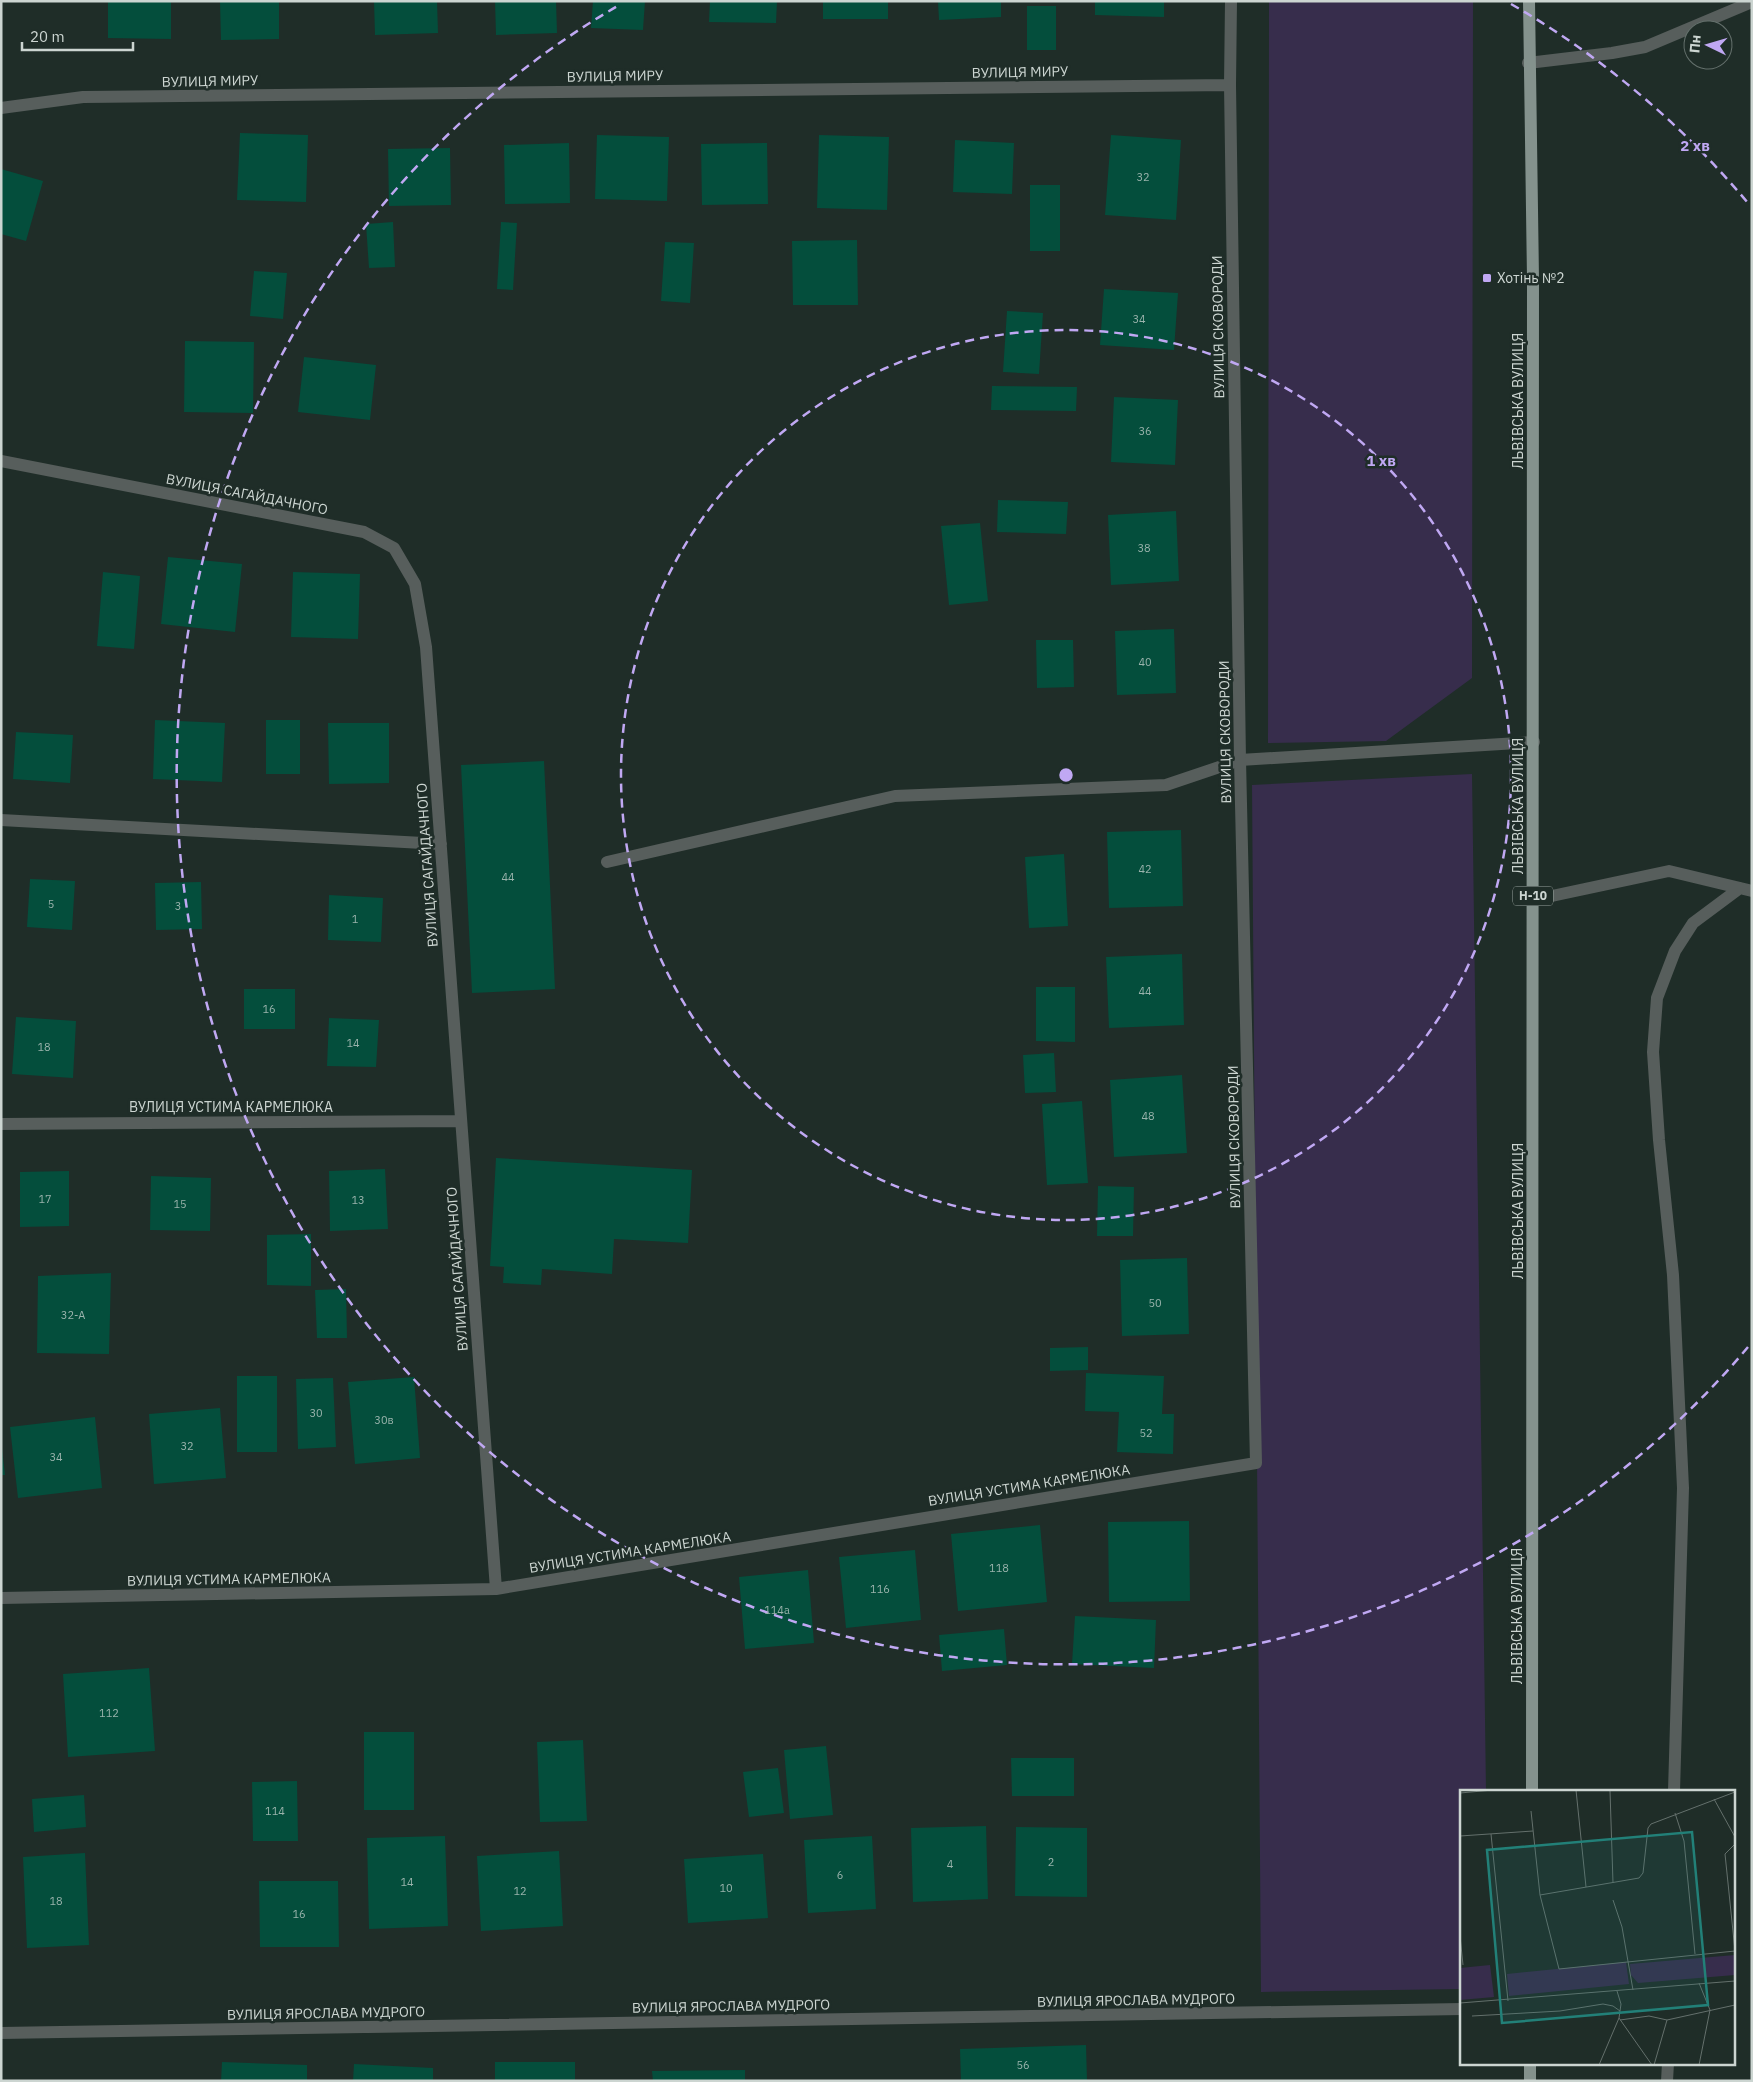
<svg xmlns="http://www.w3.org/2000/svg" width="1753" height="2082" font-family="'IBM Plex Sans',sans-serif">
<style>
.green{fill:#372d4c}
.building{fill:#044e3c}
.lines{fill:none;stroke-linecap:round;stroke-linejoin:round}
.lane{stroke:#575e5c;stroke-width:12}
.street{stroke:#575e5c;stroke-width:12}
.primary{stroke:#84928d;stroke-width:12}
.ring{fill:none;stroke:#c0a8f3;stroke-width:2.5;stroke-dasharray:9 6}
.poi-dot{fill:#c0a8f3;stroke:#1f2d28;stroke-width:2}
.labels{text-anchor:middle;stroke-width:5;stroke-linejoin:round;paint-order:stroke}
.number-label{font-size:11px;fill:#9ab3ac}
.shield{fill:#1f2d28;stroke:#98a39e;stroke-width:1}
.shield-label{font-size:12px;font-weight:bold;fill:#ccd5d1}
.street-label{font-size:14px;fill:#ccd5d1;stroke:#1f2d28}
.poi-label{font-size:14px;fill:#ccd5d1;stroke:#1f2d28;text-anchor:start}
.inset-road{fill:none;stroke:#64706c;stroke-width:1}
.view{fill:#228078;fill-opacity:0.15;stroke:#228078;stroke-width:2.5}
.inset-edge{fill:none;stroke:#ccd5d1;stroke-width:2.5}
.centre{fill:#c0a8f3;stroke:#1f2d28;stroke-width:2.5}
.ring-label{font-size:15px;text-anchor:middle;font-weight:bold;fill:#c0a8f3;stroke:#1f2d28;stroke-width:5;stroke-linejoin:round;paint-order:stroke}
</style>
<rect width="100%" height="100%" fill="#1f2d28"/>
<!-- green -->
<path class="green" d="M1269,1H1473L1472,678L1386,741L1268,743Z
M1472,774L1486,1791H1462V1989L1261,1992L1252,785Z"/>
<!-- building -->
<path class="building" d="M108,1H171V39L108,38Z
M220,1H279V39L221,40Z
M374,1H437L438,33L375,35Z
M495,1H556L557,33L496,35Z
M593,1H645L643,30L591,28Z
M710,1H777L776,23L709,22Z
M823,1H888V19H823Z
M938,1H1001V17L939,20Z
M1095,1H1164V17L1095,15Z
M1027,6H1056V50H1027Z
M240,133L308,135L306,202L237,200Z
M597,135L669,137L667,201L595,199Z
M819,135L889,137L887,210L817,208Z
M1111,135L1181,140L1176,220L1105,215Z
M955,140L1014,143L1012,194L953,192Z
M569,143L570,203L505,204L504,145Z
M767,143L768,204L702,205L701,144Z
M450,148L451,205L389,206L388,149Z
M1,169L43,181L26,241L1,234Z
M1030,185H1060V251H1030Z
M393,222L395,267L369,268L366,224Z
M501,222L517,223L513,290L497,289Z
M857,240L858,305H793L792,241Z
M665,242L694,243L690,303L661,301Z
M254,271L287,273L283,319L250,316Z
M1104,289L1178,293L1174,350L1100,345Z
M1007,311L1043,313L1039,374L1003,372Z
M185,341L254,342L253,413L184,412Z
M304,357L376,365L370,420L298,412Z
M992,386L1077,387L1076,411L991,410Z
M1114,397L1178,400L1175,465L1111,462Z
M998,500L1068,502L1066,534L997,532Z
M1176,511L1179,581L1111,585L1108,515Z
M980,523L988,601L949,605L941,526Z
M168,557L242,564L235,632L161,624Z
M103,572L140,576L134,649L97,646Z
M293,572L360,574L358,639L291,637Z
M1174,629L1176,693L1117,695L1115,631Z
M1036,640H1073L1074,687L1037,688Z
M155,720L225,723L222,782L153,779Z
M266,720H300V774H266Z
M328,723H389V783L329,784Z
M16,732L73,735L70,783L13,779Z
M544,761L555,989L472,993L461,765Z
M1181,830L1183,906L1109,908L1107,832Z
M1064,854L1068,926L1029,928L1025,857Z
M30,879L75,881L72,930L27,927Z
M201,882L202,929L156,930L155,883Z
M329,895L383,898L381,942L328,940Z
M1182,954L1184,1025L1109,1028L1106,957Z
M1036,987H1075V1042L1036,1041Z
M244,989H295V1029H244Z
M16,1017L76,1021L73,1078L12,1074Z
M329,1018L379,1020L376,1067L327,1066Z
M1054,1053L1056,1092L1025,1093L1023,1055Z
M1182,1075L1187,1153L1114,1157L1110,1080Z
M1082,1101L1088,1183L1047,1185L1042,1104Z
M496,1158L692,1170L688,1243L614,1239L612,1274L542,1269L541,1285L503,1283L504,1267L490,1266Z
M385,1169L388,1229L330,1231L329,1171Z
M69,1171V1226L20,1227V1172Z
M151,1176L211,1178L210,1231L150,1230Z
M1098,1186L1134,1187L1133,1236H1097Z
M311,1234V1286L267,1285V1235Z
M1187,1258L1189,1334L1122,1336L1120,1260Z
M111,1273L109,1354L37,1353L38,1276Z
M346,1289L347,1338H317L315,1290Z
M1088,1347V1370L1050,1371V1348Z
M1086,1373L1164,1376L1162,1414H1174L1173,1454L1117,1452L1119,1412L1085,1411Z
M237,1376H277V1452H237Z
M414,1377L420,1458L355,1464L348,1382Z
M333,1378L336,1447L298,1449L296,1379Z
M220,1408L226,1478L154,1484L149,1414Z
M95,1417L102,1488L18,1498L10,1427Z
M1,1440L5,1475H1Z
M1189,1521L1190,1601L1109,1602L1108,1522Z
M1040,1525L1047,1602L958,1611L951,1534Z
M915,1550L921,1620L846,1628L839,1557Z
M808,1570L814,1643L745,1649L739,1577Z
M1075,1616L1156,1620L1154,1668L1072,1664Z
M1004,1629L1007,1665L942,1671L939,1635Z
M149,1668L155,1751L68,1757L63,1674Z
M364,1732H414V1810H364Z
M583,1740L587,1821L540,1822L537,1742Z
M826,1746L833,1815L790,1819L784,1750Z
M1011,1758H1074V1796H1012Z
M778,1768L784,1813L749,1817L743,1772Z
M297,1781L298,1841H253L252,1782Z
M84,1795L86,1827L34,1832L32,1799Z
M986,1826L988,1899L913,1902L911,1828Z
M1016,1827L1087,1828V1897L1015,1896Z
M445,1836L448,1926L369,1929L367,1838Z
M872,1836L876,1909L808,1913L804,1840Z
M559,1851L563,1926L481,1931L477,1856Z
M85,1853L89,1945L27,1948L23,1857Z
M763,1854L768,1918L688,1923L684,1859Z
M259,1881H338L339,1947H260Z
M1086,2045L1087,2081H961L960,2049Z
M222,2062L307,2065V2081H221Z
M495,2062H575V2081H495Z
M354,2064L433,2068V2081H353Z
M745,2070V2081H653L652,2071Z"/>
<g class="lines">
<!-- lane -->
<path class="lane" d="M1528,63L1612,53L1645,47L1752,2
M607,862L895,796L1166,785L1240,760L1534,742
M1533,900L1669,871L1752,891
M1674,1791L1683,1488L1673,1275L1659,1140L1653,1052L1657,998L1675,951L1693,923L1740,888
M1667,2081L1668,2063"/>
<!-- street -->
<path class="street" d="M1,108L83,97L1230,85
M1,461L364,532L394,548L415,584L426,647L496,1589
M1,820L441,844
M1,1124L461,1121
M1,1598L496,1589L1256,1463L1240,760L1230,85L1231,1
M1,2033L1462,2009"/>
<!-- primary -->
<path class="primary" d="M1529,1L1533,279L1532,1791
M1530,2081V2063"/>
</g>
<!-- distance rings -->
<g class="ring">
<circle cx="1066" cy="775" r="445"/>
<path d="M1748 1347A890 890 0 1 1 621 4M1511 4A890 890 0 0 1 1748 203"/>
</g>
<!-- markers -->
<rect class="poi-dot" x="1482" y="273" width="10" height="10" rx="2.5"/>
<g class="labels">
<!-- number labels -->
<g class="number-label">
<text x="1143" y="181">32</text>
<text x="1139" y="323">34</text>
<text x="1145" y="435">36</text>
<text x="1144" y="552">38</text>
<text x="1145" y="666">40</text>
<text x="1145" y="873">42</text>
<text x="508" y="881">44</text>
<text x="51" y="908">5</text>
<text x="178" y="910">3</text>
<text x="355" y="923">1</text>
<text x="1145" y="995">44</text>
<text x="269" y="1013">16</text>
<text x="353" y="1047">14</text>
<text x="44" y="1051">18</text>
<text x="1148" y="1120">48</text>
<text x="45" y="1203">17</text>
<text x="358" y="1204">13</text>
<text x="180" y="1208">15</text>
<text x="1155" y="1307">50</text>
<text x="73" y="1319">32-А</text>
<text x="316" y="1417">30</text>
<text x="384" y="1424">30в</text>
<text x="1146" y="1437">52</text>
<text x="187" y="1450">32</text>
<text x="56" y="1461">34</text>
<text x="999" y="1572">118</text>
<text x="880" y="1593">116</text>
<text x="777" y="1614">114а</text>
<text x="109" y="1717">112</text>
<text x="275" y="1815">114</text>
<text x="1051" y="1866">2</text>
<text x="950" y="1868">4</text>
<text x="840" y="1879">6</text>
<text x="407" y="1886">14</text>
<text x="726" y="1892">10</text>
<text x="520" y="1895">12</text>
<text x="56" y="1905">18</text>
<text x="299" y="1918">16</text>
<text x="1023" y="2069">56</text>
</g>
<!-- shield labels -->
<rect class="shield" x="1513" y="886.5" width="40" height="19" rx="4"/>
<g class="shield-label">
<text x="1533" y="900">Н-10</text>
</g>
<!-- street labels -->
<g class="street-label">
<text transform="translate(1020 72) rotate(-1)" y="5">ВУЛИЦЯ МИРУ</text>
<text transform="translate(615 76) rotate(-1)" y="5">ВУЛИЦЯ МИРУ</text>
<text transform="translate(210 81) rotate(-1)" y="5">ВУЛИЦЯ МИРУ</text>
<text transform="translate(1218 327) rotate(-91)" y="5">ВУЛИЦЯ СКОВОРОДИ</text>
<text transform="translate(1518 401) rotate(-90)" y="5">ЛЬВІВСЬКА ВУЛИЦЯ</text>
<text transform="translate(247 494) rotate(11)" y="5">ВУЛИЦЯ САГАЙДАЧНОГО</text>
<text transform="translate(1225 732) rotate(-91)" y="5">ВУЛИЦЯ СКОВОРОДИ</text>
<text transform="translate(1518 806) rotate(-90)" y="5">ЛЬВІВСЬКА ВУЛИЦЯ</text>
<text transform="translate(427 865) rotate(-94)" y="5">ВУЛИЦЯ САГАЙДАЧНОГО</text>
<text x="231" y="1112">ВУЛИЦЯ УСТИМА КАРМЕЛЮКА</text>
<text transform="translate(1234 1137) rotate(-91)" y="5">ВУЛИЦЯ СКОВОРОДИ</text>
<text transform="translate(1518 1211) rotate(-90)" y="5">ЛЬВІВСЬКА ВУЛИЦЯ</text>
<text transform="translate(457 1269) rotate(-94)" y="5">ВУЛИЦЯ САГАЙДАЧНОГО</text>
<text transform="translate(1029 1485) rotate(-9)" y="5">ВУЛИЦЯ УСТИМА КАРМЕЛЮКА</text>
<text transform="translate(630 1552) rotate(-9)" y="5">ВУЛИЦЯ УСТИМА КАРМЕЛЮКА</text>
<text transform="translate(229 1579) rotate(-1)" y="5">ВУЛИЦЯ УСТИМА КАРМЕЛЮКА</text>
<text transform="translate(1517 1616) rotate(-90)" y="5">ЛЬВІВСЬКА ВУЛИЦЯ</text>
<text transform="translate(1136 2000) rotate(-1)" y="5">ВУЛИЦЯ ЯРОСЛАВА МУДРОГО</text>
<text transform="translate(731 2006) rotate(-1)" y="5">ВУЛИЦЯ ЯРОСЛАВА МУДРОГО</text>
<text transform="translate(326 2013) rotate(-1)" y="5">ВУЛИЦЯ ЯРОСЛАВА МУДРОГО</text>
</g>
<!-- poi labels -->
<g class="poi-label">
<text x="1497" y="283">Хотінь №2</text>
</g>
</g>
<!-- overview -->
<g transform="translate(1460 1790)">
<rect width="275" height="275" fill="#1f2d28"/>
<path d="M275,165V185L178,193L171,185L170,174ZM166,172L169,194L49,206L47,184ZM30,175L34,207L0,210V178Z" fill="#372d4c"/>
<path class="inset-road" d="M116,0L126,97M150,1L153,93M0,3L33,0M254,9L275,47M71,21L80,105L99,179L275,161M215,23L224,51L235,164M31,44L48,211M0,46L73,41M80,105L179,88L183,83L188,38L191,34L275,2M153,110L162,137L173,200M0,146L3,175M275,161L265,64L275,54M157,201L161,214L159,228L192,275M0,213L275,191M12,226L100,221L143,214L153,216L160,221M160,230L189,226L207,230L275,215M139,275L159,228M194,275L207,230M239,275L250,220L239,193"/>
<path class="view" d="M232,42L248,215L42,233L27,60Z"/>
<rect width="275" height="275" class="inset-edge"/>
</g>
<circle cx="1066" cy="775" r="8" class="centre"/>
<g class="ring-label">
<text x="1695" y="151">2 хв</text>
<text x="1381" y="466">1 хв</text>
</g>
<!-- border -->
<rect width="1753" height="2082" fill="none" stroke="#ccd5d1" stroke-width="5"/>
<!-- north arrow -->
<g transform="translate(1708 45) rotate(275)"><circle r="24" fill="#1f2d28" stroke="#64706c"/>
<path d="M0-4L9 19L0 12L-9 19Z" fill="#c0a8f3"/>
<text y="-8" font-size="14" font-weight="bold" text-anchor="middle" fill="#ccd5d1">Пн</text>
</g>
<!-- scale -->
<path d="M22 42v8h111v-8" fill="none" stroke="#ccd5d1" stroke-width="2.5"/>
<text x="30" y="42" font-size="15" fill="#ccd5d1" stroke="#1f2d28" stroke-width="4" paint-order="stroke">20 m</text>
</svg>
